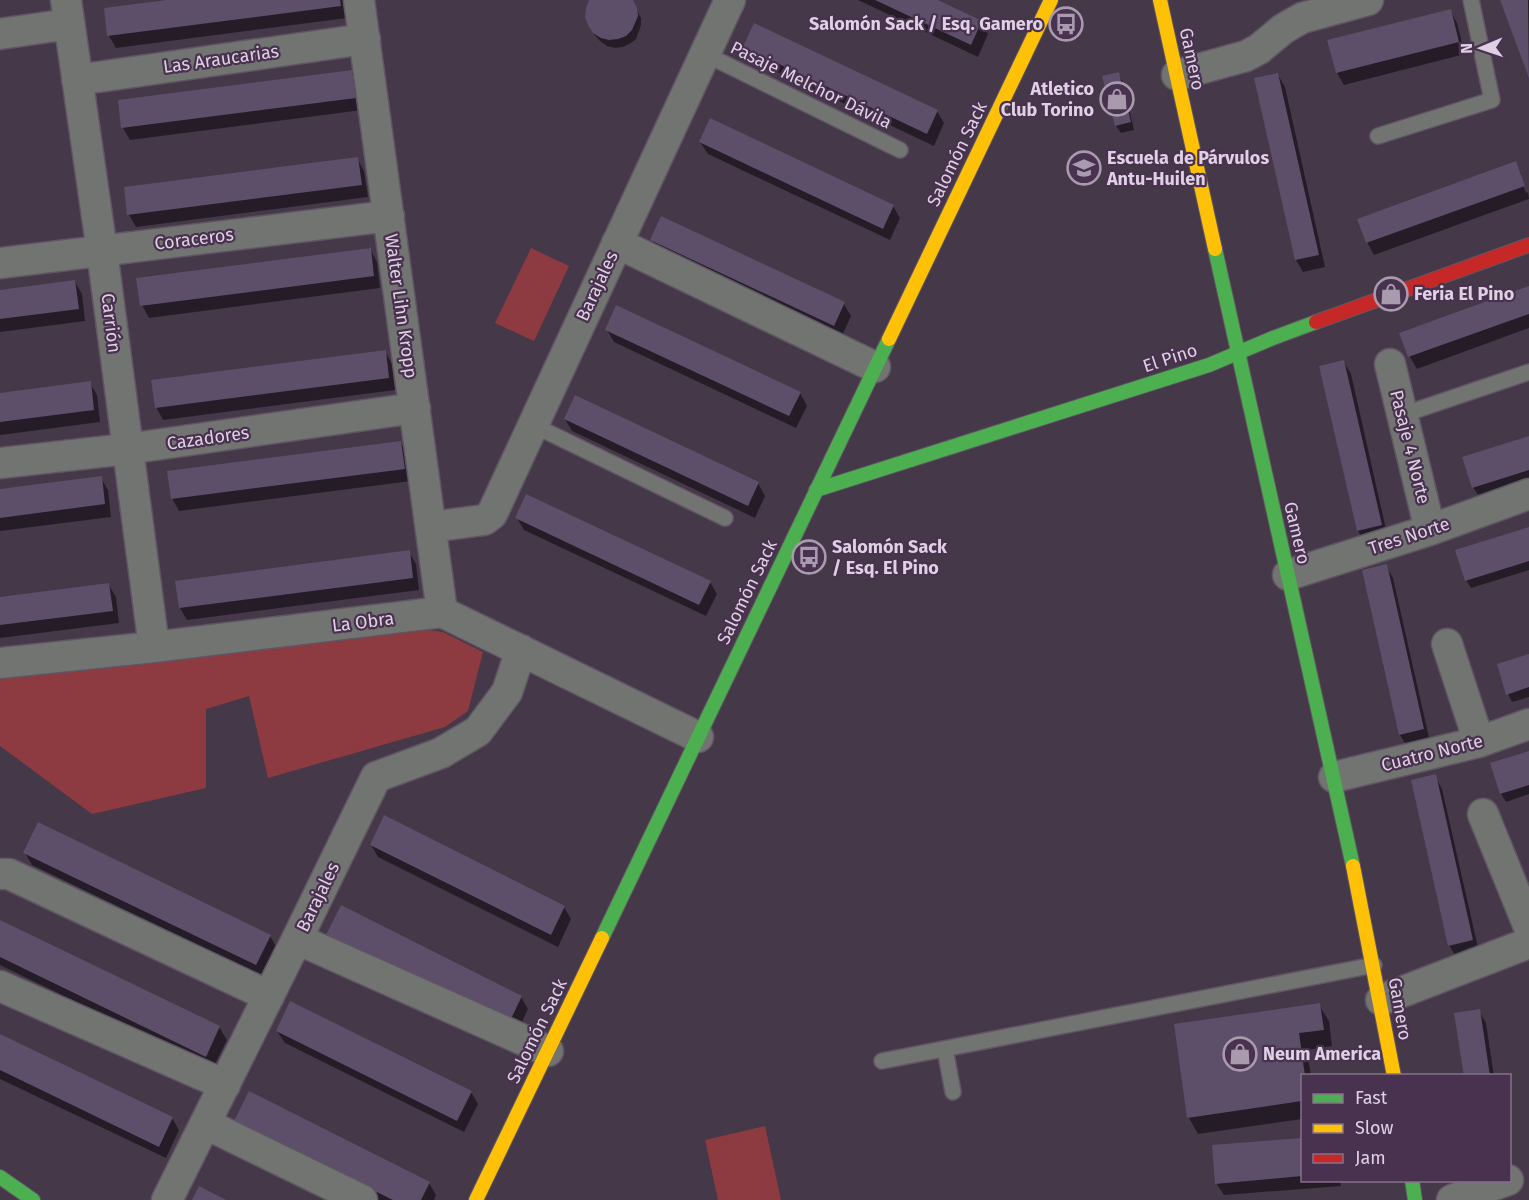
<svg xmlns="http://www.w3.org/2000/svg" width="1529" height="1200" font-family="'Fira Sans',sans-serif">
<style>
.green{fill:#8e3a41}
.shadow{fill:#0007}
.building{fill:#5d4e6a}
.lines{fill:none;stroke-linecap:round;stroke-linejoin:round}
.lane-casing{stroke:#605563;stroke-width:18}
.street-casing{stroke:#605563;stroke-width:33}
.fast-casing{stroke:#605563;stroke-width:16}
.slow-casing{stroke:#605563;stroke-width:16}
.jam-casing{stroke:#605563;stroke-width:16}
.lane{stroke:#727472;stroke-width:15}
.street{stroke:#727472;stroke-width:30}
.fast{stroke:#4caf50;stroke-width:14}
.slow{stroke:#ffc107;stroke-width:14}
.jam{stroke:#c62828;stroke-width:14}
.labels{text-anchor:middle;stroke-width:4.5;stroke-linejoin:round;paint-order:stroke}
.poi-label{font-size:18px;font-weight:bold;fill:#dfd1e3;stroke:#49324f;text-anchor:start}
.street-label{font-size:18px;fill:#dfd1e3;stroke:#49324f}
</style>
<rect width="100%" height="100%" fill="#453849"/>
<!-- green -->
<path class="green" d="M531,248L569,266L534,341L495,323Z
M415,628L443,632L483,652L468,711L445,727L268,778L249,696L206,709V788L92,814L0,746V675Z
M765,1126L781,1200H718L705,1140Z"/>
<!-- shadow -->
<path class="shadow" d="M179,0H345L347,18L116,48L109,36Z
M591,0H631L641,18V25L636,39L631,43L623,47L615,48L607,46L600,41L594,34Z
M858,0H934L981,22L988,34L978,57Z
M1502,0H1529V75Z
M1450,10L1457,23L1465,54L1344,85L1337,73Z
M745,47L937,111L944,123L934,146L752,60Z
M351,71L359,84L362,110L130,140L123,128Z
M1118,74L1123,82L1134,130L1121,133L1116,126Z
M1278,75L1285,87L1325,267L1303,272L1296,260Z
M700,142L893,206L900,218L890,240L708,154Z
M357,158L364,171L368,197L136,227L129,215L125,188Z
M1515,163L1521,174H1519L1526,193L1528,192L1529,199L1374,255L1367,242Z
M662,218L844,304L851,316L841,338L659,252L652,240Z
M370,249L377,262L380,288L149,318L142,305Z
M75,282L82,294L85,321L0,332V292Z
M1529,288V328L1417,369L1410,357L1401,334Z
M607,330L800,393L807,406L796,428L614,342Z
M385,351L392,364L395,390L163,420L156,407Z
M1344,362L1351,374L1388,538L1365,543L1358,531Z
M90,383L97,395L100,422L0,435V395Z
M565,419L758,483L765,496L755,518L572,431Z
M1529,437V479L1478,495L1473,487Z
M400,442L408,454L411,481L179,511L172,498Z
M101,478L108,490L111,517L0,531V491Z
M517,518L710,582L717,594L706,616L524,530Z
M1529,528V570L1471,588L1466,580Z
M409,552L416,564L419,590L187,620L180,608L177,582Z
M1386,566L1393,578L1430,742L1407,747L1400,735L1364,571Z
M108,584L116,597L119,623L0,638V598Z
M1529,655V697L1512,702L1508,694Z
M1529,752V794L1506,802L1501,794Z
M1435,776L1442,789L1479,952L1456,957L1449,945Z
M371,845L564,907L571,919L558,947L378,857Z
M25,853L270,936L277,948L263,976L32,865Z
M0,922L219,1027L227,1040L213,1068L0,965Z
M328,935L521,997L528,1009L515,1037L335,947Z
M1319,1005L1329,1021L1332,1046L1307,1050L1311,1076H1302V1119L1198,1134L1189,1118Z
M1479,1011L1486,1023L1494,1076H1465Z
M277,1031L471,1092L478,1104L464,1132L285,1043Z
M0,1035L172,1118L179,1130L166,1158L0,1079Z
M243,1133L429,1183L436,1195L434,1200H377Z
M1302,1139V1180H1340L1341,1186L1224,1195L1216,1183L1214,1146Z"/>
<!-- building -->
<path class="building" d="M167,0H340L341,6L107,36L104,8Z
M589,0H633L637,8L638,16L632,30L626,36L618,39L609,40L601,38L593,33L588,25L585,17L586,8Z
M875,0H938L982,21L971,45Z
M1500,0H1528L1529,78Z
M1451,9L1459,42L1336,73L1327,40Z
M754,23L938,110L927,134L743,47Z
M352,70L356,98L121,128L118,100Z
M1119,72L1131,122L1115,126L1102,76Z
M1278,73L1319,255L1295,260L1254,78Z
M710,118L894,205L883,229L699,142Z
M358,157L362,185L127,215L124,187Z
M1516,161L1525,186L1366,243L1357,219Z
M661,216L845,302L834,326L650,240Z
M371,248L374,276L140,306L136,278Z
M75,280L79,309L0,319V290Z
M1529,286V314L1408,357L1399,333Z
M616,305L801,392L789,416L605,330Z
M386,350L389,378L155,408L151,380Z
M1344,360L1382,525L1357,531L1319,366Z
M91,381L94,410L0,422V393Z
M575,395L759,482L748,506L564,419Z
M1529,436V470L1472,488L1462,457Z
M401,441L405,469L171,499L167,471Z
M102,476L105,504L0,518V489Z
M526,494L711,581L699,605L515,518Z
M1529,527V561L1465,581L1455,550Z
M410,550L413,578L179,608L175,581Z
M1387,564L1424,729L1399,735L1362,570Z
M109,583L113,611L0,625V597Z
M1529,654V687L1506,695L1497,664Z
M1529,751V785L1500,794L1490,763Z
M1436,774L1473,940L1448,946L1411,780Z
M384,815L565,906L551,935L370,845Z
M38,822L271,935L256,965L23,853Z
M341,905L522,996L508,1025L326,935Z
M0,920L220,1026L206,1057L0,957Z
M290,1001L472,1091L457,1121L276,1031Z
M1320,1003L1324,1030L1299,1033L1305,1076H1302V1101L1187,1118L1174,1024Z
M1480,1009L1490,1076H1464L1454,1013Z
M0,1034L173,1117L159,1147L0,1070Z
M249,1091L430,1182L421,1200H393L234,1121Z
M1302,1138V1176L1215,1184L1212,1145Z
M199,1186L226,1200H192Z"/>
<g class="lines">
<defs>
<path id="lane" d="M705,54L900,150
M1378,136L1492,100L1471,0
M1402,415L1529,372
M533,425L725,518
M945,1049L953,1092
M882,1061L1374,965"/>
<path id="street" d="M66,0L102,251L154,647
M359,0L442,612
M0,34L69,24
M1177,75L1246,56L1259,49L1283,29L1302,18L1368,0
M77,80L365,39
M617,243L875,367
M0,263L389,216
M1390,364L1430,530
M0,463L127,449L415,408
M431,527L484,520L492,514L730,0
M1288,575L1430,530L1529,494
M1447,644L1479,742
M0,663L154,647L442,612L698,737
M1334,777L1479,742L1529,724
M1483,814L1529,927
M0,874H9L269,996
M297,939L548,1051
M0,986L225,1085
M1381,1000L1529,943
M206,1124L362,1200
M167,1200L297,939L376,777L441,753L478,731L507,692L521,650
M1452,1200L1508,1180"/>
<path id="fast" d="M1215,249L1353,866
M816,490L1209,365L1273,338L1316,322
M602,938L889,339
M0,1177L33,1200
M1412,1180L1415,1200"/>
<path id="slow" d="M1160,0L1215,249
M889,339L1051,0
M1353,866L1394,1076
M476,1200L602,938"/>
<path id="jam" d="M1316,322L1529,245"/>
</defs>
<!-- lane casing -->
<use href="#lane" class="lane-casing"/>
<!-- street casing -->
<use href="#street" class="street-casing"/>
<!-- fast casing -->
<use href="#fast" class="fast-casing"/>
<!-- slow casing -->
<use href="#slow" class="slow-casing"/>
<!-- jam casing -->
<use href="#jam" class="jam-casing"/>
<!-- lane -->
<use href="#lane" class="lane"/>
<!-- street -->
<use href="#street" class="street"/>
<!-- fast -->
<use href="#fast" class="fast"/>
<!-- slow -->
<use href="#slow" class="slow"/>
<!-- jam -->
<use href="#jam" class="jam"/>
</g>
<!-- icons -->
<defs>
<symbol id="bus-ring" viewBox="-11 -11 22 22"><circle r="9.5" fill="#49324f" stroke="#a99bad" stroke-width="1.5"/><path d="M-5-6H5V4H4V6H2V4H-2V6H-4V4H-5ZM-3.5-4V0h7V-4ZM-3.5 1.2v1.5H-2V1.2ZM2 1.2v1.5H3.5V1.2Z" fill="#a99bad"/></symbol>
<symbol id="shop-ring" viewBox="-11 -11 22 22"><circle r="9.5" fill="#49324f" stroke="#a99bad" stroke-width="1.5"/><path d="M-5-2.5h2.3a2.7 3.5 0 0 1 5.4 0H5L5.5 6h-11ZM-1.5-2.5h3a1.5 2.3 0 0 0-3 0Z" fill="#a99bad"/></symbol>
<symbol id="school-ring" viewBox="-11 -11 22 22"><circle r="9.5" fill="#49324f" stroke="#a99bad" stroke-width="1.5"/><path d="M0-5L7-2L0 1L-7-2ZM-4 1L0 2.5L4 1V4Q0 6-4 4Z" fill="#a99bad"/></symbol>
</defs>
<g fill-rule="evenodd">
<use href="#bus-ring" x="1047" y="5" width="38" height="38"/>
<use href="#shop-ring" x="1098" y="80" width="38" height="38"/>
<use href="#school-ring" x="1065" y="149" width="38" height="38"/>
<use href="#shop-ring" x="1372" y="275" width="38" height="38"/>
<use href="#bus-ring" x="790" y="538" width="38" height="38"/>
<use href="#shop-ring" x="1221" y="1035" width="38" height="38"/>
</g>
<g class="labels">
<!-- poi labels -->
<g class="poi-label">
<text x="1043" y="30" text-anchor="end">Salomón Sack / Esq. Gamero</text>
<text x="1094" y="95" text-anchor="end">Atletico<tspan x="1094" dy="21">Club Torino</tspan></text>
<text x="1107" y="164">Escuela de Párvulos<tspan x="1107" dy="21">Antu-Huilen</tspan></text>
<text x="1414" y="300">Feria El Pino</text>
<text x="832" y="553">Salomón Sack<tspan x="832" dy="21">/ Esq. El Pino</tspan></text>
<text x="1263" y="1060">Neum America</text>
</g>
<!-- street labels -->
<g class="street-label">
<text transform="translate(221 59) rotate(-8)" y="6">Las Araucarias</text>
<text transform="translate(1192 59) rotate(78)" y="6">Gamero</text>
<text transform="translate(811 85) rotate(26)" y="6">Pasaje Melchor Dávila</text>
<text transform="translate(957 154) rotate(-64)" y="6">Salomón Sack</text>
<text transform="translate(194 239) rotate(-7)" y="6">Coraceros</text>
<text transform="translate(597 286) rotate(-65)" y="6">Barajales</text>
<text transform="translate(401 306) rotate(82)" y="6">Walter Lihn Kropp</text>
<text transform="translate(111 323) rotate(83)" y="6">Carrión</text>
<text transform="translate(1170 358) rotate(-18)" y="6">El Pino</text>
<text transform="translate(208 438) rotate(-8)" y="6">Cazadores</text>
<text transform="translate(1410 447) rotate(76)" y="6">Pasaje 4 Norte</text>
<text transform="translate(1297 533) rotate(77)" y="6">Gamero</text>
<text transform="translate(1409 536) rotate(-18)" y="6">Tres Norte</text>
<text transform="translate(747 592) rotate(-64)" y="6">Salomón Sack</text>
<text transform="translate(363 622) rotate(-7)" y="6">La Obra</text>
<text transform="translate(1432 753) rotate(-14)" y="6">Cuatro Norte</text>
<text transform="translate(318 897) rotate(-64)" y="6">Barajales</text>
<text transform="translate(1400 1009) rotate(80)" y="6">Gamero</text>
<text transform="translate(537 1031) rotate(-64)" y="6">Salomón Sack</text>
</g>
</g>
<!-- legend -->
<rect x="1301" y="1074" width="210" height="108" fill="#49324f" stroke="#85728a" stroke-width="1.5"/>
<rect x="1313" y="1094" width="30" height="9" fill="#4caf50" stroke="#85728a" stroke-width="1.5"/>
<text x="1355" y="1104" font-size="18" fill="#dfd1e3">Fast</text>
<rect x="1313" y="1124" width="30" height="9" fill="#ffc107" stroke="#85728a" stroke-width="1.5"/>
<text x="1355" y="1134" font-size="18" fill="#dfd1e3">Slow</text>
<rect x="1313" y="1154" width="30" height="9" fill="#c62828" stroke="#85728a" stroke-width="1.5"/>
<text x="1355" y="1164" font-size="18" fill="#dfd1e3">Jam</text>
<!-- north arrow -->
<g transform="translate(1481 48) rotate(268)" stroke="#49324f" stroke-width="4.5" paint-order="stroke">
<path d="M0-4.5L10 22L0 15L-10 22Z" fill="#dfd1e3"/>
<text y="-9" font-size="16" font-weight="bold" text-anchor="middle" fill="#dfd1e3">N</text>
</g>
</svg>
